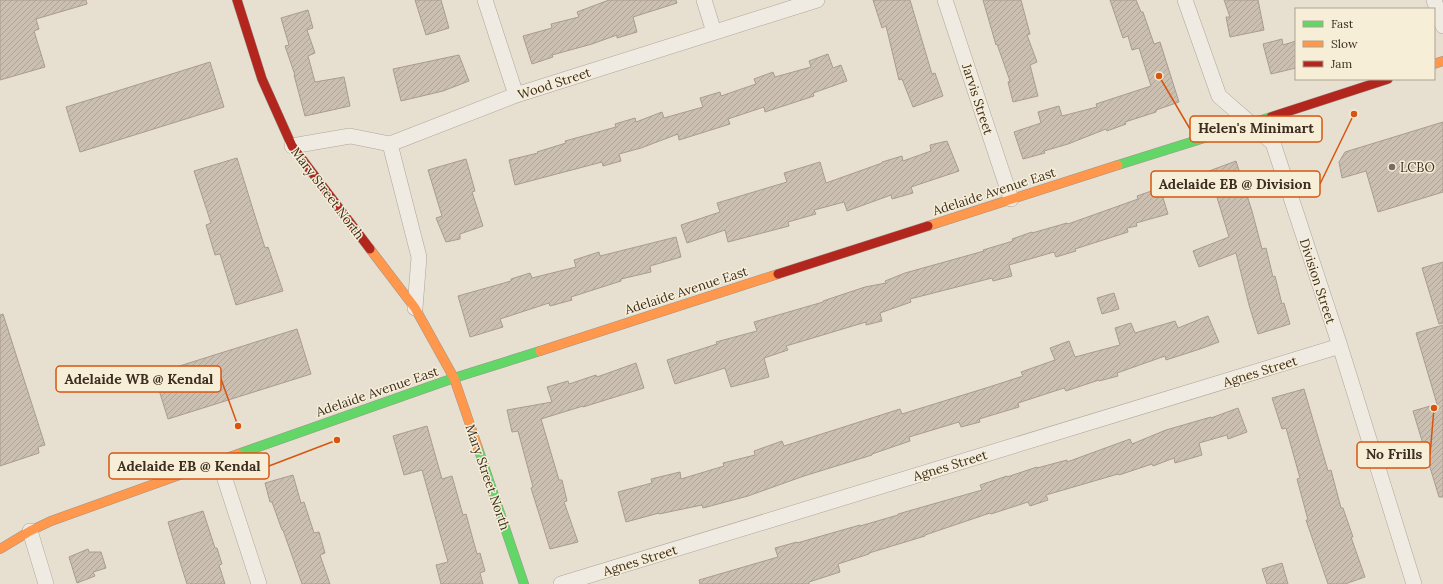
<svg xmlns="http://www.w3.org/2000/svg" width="1443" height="584" font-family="Lora,serif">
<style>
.building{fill:url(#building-hatch);stroke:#a89c90}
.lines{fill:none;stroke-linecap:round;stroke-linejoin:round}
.street-casing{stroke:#ada599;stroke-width:16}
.fast-casing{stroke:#9c958a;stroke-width:10}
.slow-casing{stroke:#9c958a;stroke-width:10}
.jam-casing{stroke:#9c958a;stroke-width:10}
.street{stroke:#efebe3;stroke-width:15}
.fast{stroke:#63d668;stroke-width:9}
.slow{stroke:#ff974d;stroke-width:9}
.jam{stroke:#b3261e;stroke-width:9}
.poi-dot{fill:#786c5e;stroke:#f7eed8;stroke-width:1.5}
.labels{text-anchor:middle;stroke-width:3;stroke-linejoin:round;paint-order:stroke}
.street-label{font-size:13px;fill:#3d2e20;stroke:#f7eed8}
.poi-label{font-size:13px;fill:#3d2e20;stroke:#f7eed8;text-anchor:start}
.leader{fill:none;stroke:#d7550e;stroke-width:1.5}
.callout-dot{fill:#d7550e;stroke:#f7eed8;stroke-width:1.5}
.callout{fill:#f7eed8;stroke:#d7550e;stroke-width:1.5}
.callout-label{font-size:14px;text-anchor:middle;font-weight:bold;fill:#3d2e20}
</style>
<defs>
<pattern id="building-hatch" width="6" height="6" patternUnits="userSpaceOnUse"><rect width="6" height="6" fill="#cbbfb2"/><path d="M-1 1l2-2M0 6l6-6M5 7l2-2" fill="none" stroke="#afa499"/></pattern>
</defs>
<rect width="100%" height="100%" fill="#e7e0d1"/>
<!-- building -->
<path class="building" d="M0,0H86L87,4L36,19L39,29L34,31L45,67L0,80Z
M415,0H441L449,28L426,35Z
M609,0H676L677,3L633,17L637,32L617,38V35L592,44L552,55L553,57L532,64L523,36L552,28L551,24L579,17L577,12Z
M873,0H910L932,74L935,73L943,96L913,107L902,79L899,80L886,26L882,28Z
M983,0H1021L1030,34L1027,35L1037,62L1030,65L1038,96L1013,102L1008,82L1010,81L997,44L996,45Z
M1110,0H1136L1141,12H1143L1154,44L1160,42L1179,102L1156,110V112L1125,122L1126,124L1107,131L1106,129L1068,144L1044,151L1045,153L1023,159L1014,132L1041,123L1038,112L1059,106L1062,116L1097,107L1096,104L1151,86L1139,48L1132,50L1128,36L1123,38Z
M1224,0H1258L1264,30L1230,37L1226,17H1230Z
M308,10L313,28L307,30L315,53L308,56L315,82L344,77L350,106L305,116L294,75H295L285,46L289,45L281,18Z
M1282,39L1283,45L1296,41V68L1271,74L1263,44Z
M828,54L833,68L841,65L847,81L813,93L814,96L765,112L764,107L728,119L730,124L679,140L678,134L641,148L619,154L621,161L603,166L602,162L515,185L509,160L538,153L537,152L566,143L565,141L616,127L615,124L635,118L636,122L662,112L664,118L703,107L700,98L720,92L721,96L756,84L754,79L773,72L775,77L811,67L809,61Z
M459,55L469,81L443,91L401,101L393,69Z
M210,62L224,107L80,152L66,107Z
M1443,122V192L1378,212L1366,171L1342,178L1339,162L1345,152Z
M947,141L959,171L911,187L913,193L892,199L891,195L847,211L844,202L814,210L816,214L788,222L789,226L728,242L725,230L687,243L681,225L720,212L717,203L787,182L784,173L820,162L826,183L882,163V162L902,156L903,161L931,151L930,145Z
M237,158L265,248L268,247L283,291L236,305L220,254L215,255L206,225L211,223L194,171Z
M466,159L475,191L472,192L483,226L460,234V239L446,242L436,218L442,216L428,170Z
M1236,161L1252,211L1262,249L1266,248L1273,277L1275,276L1282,304L1284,303L1290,324L1258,334L1249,305L1236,253L1199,267L1193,251L1229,237L1209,171Z
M1160,188L1168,214L1136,223L1137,226L1127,228L1128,232L1075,249L1076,251L1056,257L1054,252L1009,265L1012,276L993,281L992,278L910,299L911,302L880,313L882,321L866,325V322L786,346L788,350L764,358L769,377L731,387L725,368L675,384L667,360L717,344L716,342L757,331L754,322L823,302V301L865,287L886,283L885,281L905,273L984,251L983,250L1013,241L1012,239L1032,232V233L1067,223L1068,224L1138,199L1137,196Z
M676,237L681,257L650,266L651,272L621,279V281L571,297L572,300L550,306L549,303L500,319L503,327L470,337L458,296L511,281V279L530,273L532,278L576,267L574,260L599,252L600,256Z
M1443,262V323L1439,324L1422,268Z
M1114,293L1119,309L1102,314L1097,298Z
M3,314L45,445L38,447L39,453L0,466V315Z
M1208,316L1219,342L1200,349L1166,360L1165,356L1117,373L1118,376L1099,381V380L1066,391L1064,388L1018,403L1019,407L979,419L980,422L961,427L959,422L909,437L910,441L872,454V455L804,476L748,496L703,508L702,505L659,514V513L626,522L618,492L652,483L651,479L680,472L681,479L724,466L723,463L755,455L754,451L782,441L784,446L900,409L902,414L989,387L1023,376L1021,372L1055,360L1050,348L1069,341L1075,357L1120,345L1115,328L1131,323L1135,333L1175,321L1178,328Z
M1443,325V497H1439L1413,411L1437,404L1416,333Z
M297,329L311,374L168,419L154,374Z
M636,363L644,388L583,407V406L541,419L559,480H562L567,501L564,502L578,542L550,549L531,488L533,487L518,431L512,432L507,410L552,402L547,387L568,381L569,384L596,375L597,377Z
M1304,389L1328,471L1331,470L1341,508H1343L1353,537H1351L1365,577L1345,584H1328L1306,520H1308L1297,479L1300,478L1286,428L1282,429L1272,398Z
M1238,408L1247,432L1228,439L1227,435L1199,443L1202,455L1175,463L1174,458L1153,466L1152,464L1119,475L1118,474L1046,495L1048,500L1030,506L1028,502L991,514L990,513L925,535V536L869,553V554L838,564L840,572L809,582V584H700L699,580L778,557L775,548L797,542V543L860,525V526L898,515V514L982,490L980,485L1007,476V477L1037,467V468L1067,460V462L1130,439L1132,444L1166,430L1211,417V418Z
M427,426L442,479L452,476L463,515L466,514L477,554L480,553L485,571L480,573L483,584H441L436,565L448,562L422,470L404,475L393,436Z
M293,475L301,503L304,502L314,533L319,532L325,553L320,555L330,584H302L283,530H282L272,502H270L265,483Z
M203,511L215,548H217L222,564L219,565L225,584H187L179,559L168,522Z
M88,549L89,552H101L106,568L93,572L95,576L77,583L69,557Z
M1282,563L1288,584H1267L1262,569Z"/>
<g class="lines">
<defs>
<path id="street" d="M485,0L516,95
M704,0L714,32
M945,0L1011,199
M1185,0L1219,96L1273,143L1340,346L1414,584
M1434,0L1443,26
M390,144L419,257L415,308
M292,146L350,136L390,144L516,95L817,0
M219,461L259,584
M30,531L46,584
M561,584L1340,346"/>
<path id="fast" d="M1118,165L1271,117
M478,448L524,584
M238,454L454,378L540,351"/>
<path id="slow" d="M1434,64L1443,61
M928,226L1118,165
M370,249L415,308L454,378L478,448
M540,351L778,274
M0,549L30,531L51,521L238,454"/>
<path id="jam" d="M237,0L262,79L292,146L370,249
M1271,117L1388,79
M778,274L928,226"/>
</defs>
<!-- street casing -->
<use href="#street" class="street-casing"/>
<!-- fast casing -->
<use href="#fast" class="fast-casing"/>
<!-- slow casing -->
<use href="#slow" class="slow-casing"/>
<!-- jam casing -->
<use href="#jam" class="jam-casing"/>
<!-- street -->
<use href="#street" class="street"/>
<!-- fast -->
<use href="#fast" class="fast"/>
<!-- slow -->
<use href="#slow" class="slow"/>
<!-- jam -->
<use href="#jam" class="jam"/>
</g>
<!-- markers -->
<circle class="poi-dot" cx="1392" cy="167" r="4"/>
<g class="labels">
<!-- street labels -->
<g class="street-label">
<text transform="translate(554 83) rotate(-18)" y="5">Wood Street</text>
<text transform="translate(978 99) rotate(72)" y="5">Jarvis Street</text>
<text transform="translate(994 191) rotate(-18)" y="5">Adelaide Avenue East</text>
<text transform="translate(328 193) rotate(53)" y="5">Mary Street North</text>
<text transform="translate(1318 281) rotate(72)" y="5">Division Street</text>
<text transform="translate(686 290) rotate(-18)" y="5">Adelaide Avenue East</text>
<text transform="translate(1260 371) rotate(-17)" y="5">Agnes Street</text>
<text transform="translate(377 391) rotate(-19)" y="5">Adelaide Avenue East</text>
<text transform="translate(950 465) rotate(-17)" y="5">Agnes Street</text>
<text transform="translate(488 477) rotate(71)" y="5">Mary Street North</text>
<text transform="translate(640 560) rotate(-17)" y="5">Agnes Street</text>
</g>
<!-- poi labels -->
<g class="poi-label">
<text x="1400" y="172">LCBO</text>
</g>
</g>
<!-- callouts -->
<path class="leader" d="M1159 76L1190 129M1354 114L1320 184M238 426L221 379M1434 408L1430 455M337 440L269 466"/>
<g class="callout-dot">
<circle cx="1159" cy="76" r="4"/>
<circle cx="1354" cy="114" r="4"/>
<circle cx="238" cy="426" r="4"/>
<circle cx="1434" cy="408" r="4"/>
<circle cx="337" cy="440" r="4"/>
</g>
<g class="callout">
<rect x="1190" y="116" width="132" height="26" rx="4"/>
<rect x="1151" y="171" width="169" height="26" rx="4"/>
<rect x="56" y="366" width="165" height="26" rx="4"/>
<rect x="1357" y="442" width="73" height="26" rx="4"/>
<rect x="109" y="453" width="160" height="26" rx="4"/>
</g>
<g class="callout-label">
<text x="1256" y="133">Helen's Minimart</text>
<text x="1235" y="189">Adelaide EB @ Division</text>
<text x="139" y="384">Adelaide WB @ Kendal</text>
<text x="1394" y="459">No Frills</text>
<text x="189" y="471">Adelaide EB @ Kendal</text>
</g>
<!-- legend -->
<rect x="1295" y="8" width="140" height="72" fill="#f7eed8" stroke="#ada18e"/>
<rect x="1303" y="21" width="20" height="6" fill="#63d668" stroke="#ada18e"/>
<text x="1331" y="28" font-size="12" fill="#3d2e20">Fast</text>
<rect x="1303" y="41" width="20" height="6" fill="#ff974d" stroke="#ada18e"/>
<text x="1331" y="48" font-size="12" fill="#3d2e20">Slow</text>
<rect x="1303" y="61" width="20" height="6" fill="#b3261e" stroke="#ada18e"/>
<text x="1331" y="68" font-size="12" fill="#3d2e20">Jam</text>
</svg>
